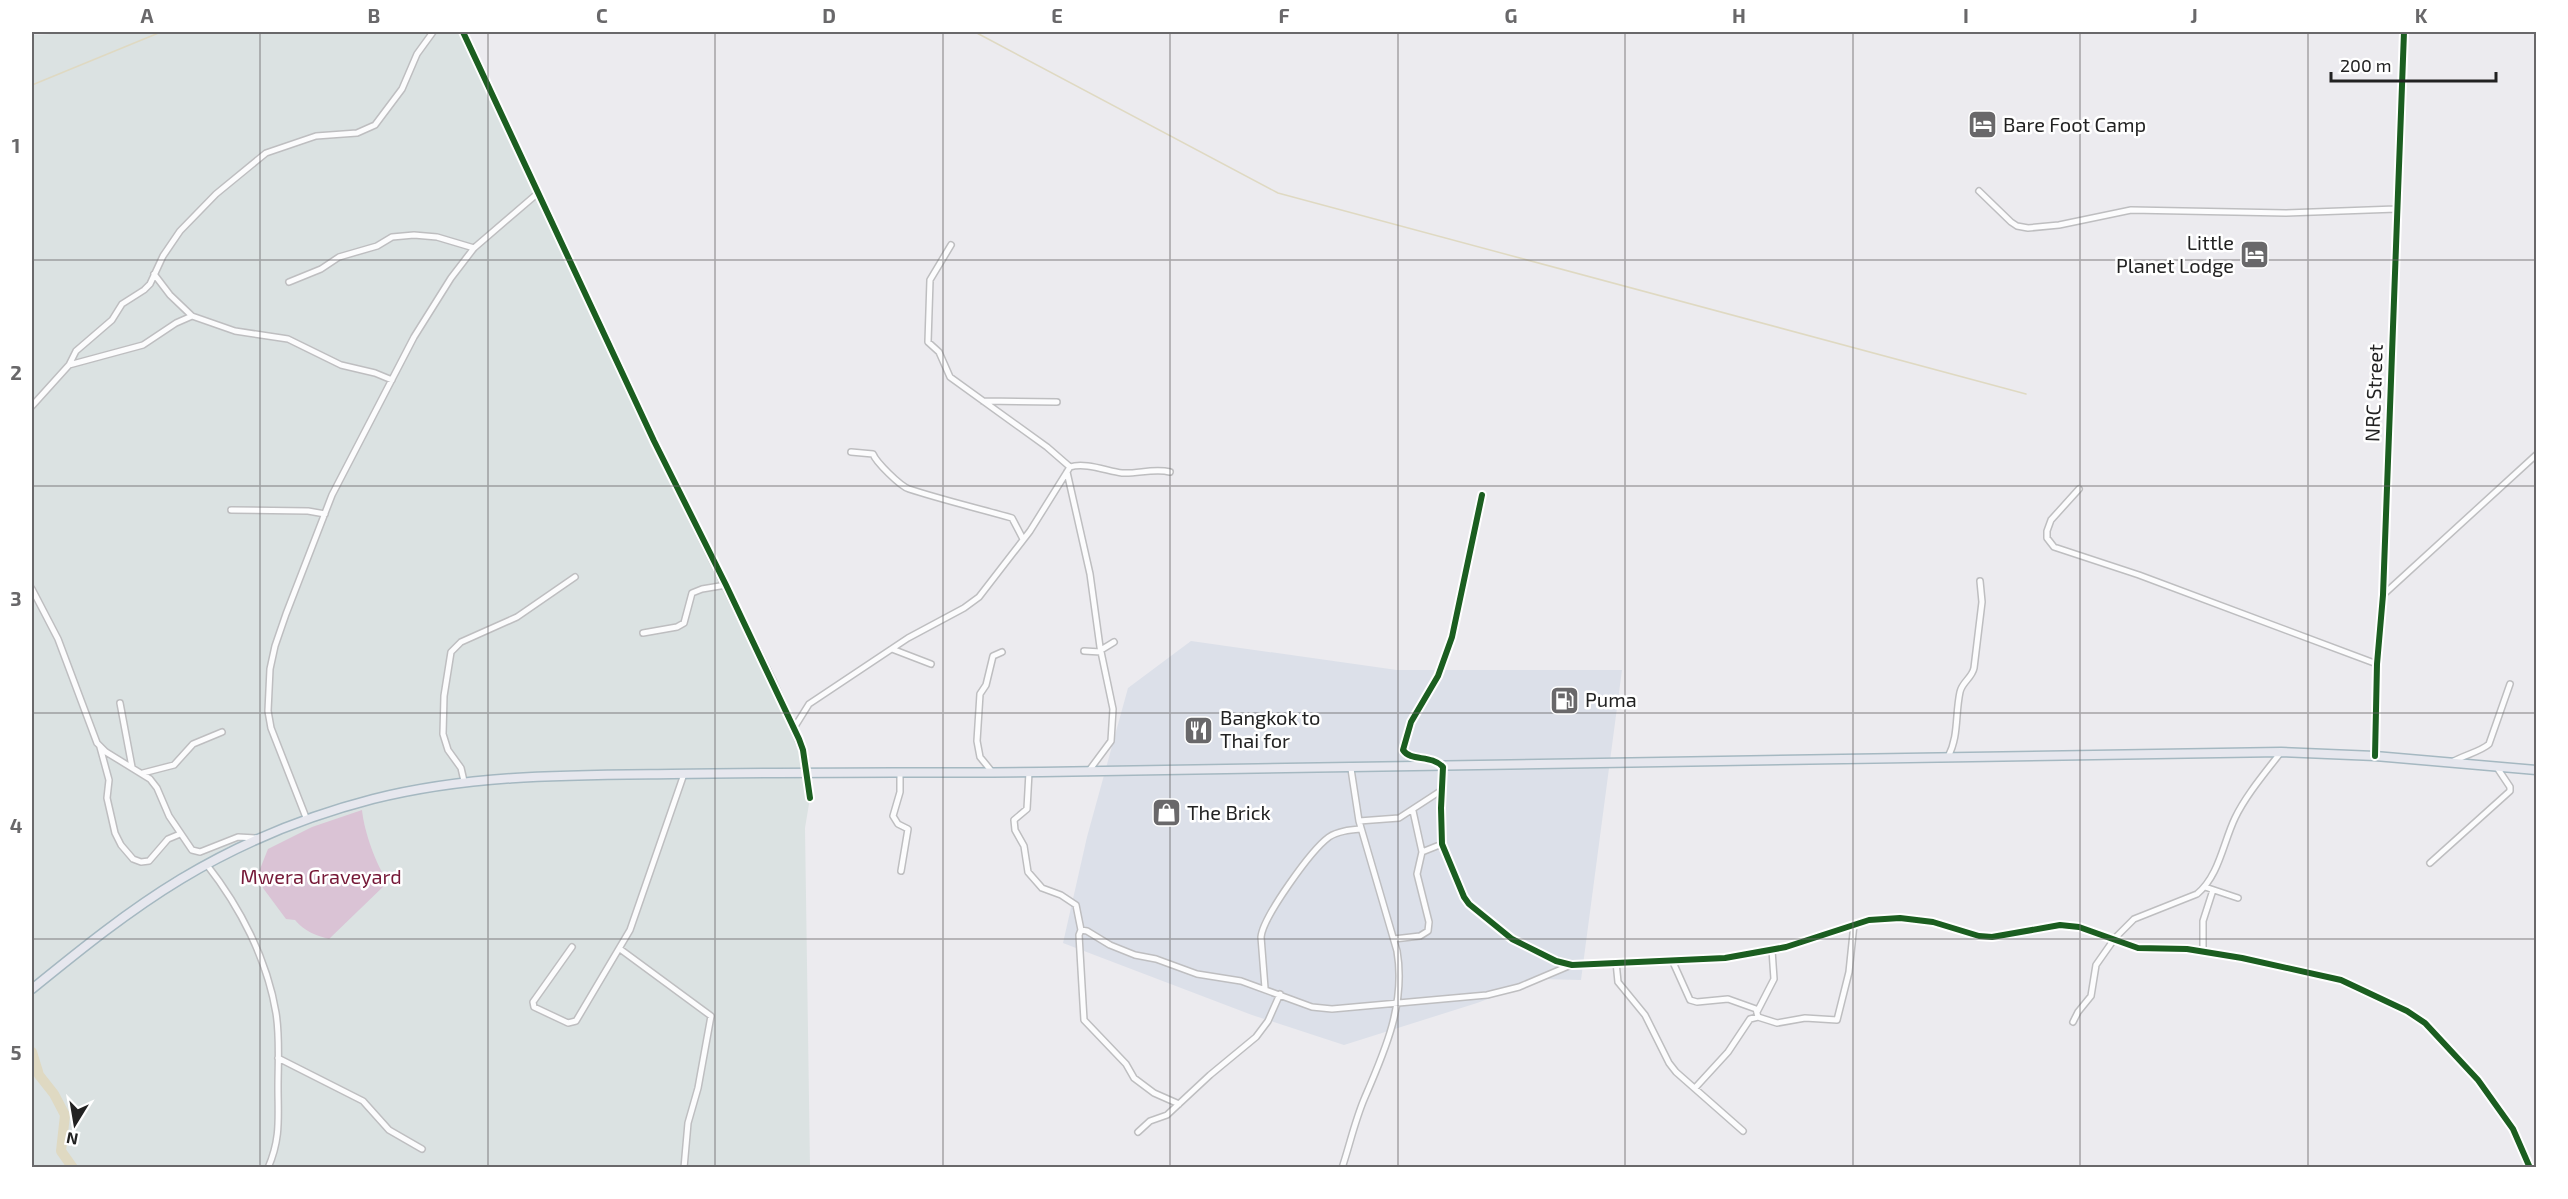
<svg xmlns="http://www.w3.org/2000/svg" width="2568" height="1199" font-family="'Exo 2',sans-serif">
<style>
.commercial{fill:#dce0e9}
.industrial{fill:#dbe2e2}
.forest{fill:#dac3d5}
.lines{fill:none;stroke-linecap:round;stroke-linejoin:round}
.stream{stroke:#dfd9c2;stroke-width:1.5}
.river{stroke:#dfd9c2;stroke-width:10}
.minor-casing{stroke:#bebec0;stroke-width:8}
.tertiary-casing{stroke:#bebec0;stroke-width:9}
.trunk-casing{stroke:#a5b8c1;stroke-width:11}
.minor{stroke:#fcfcfd;stroke-width:5}
.tertiary{stroke:#fcfcfd;stroke-width:6}
.trunk{stroke:#e6e7ee;stroke-width:8}
.cycleway-casing{stroke:#fff;stroke-width:10}
.cycleway{stroke:#1b5e20;stroke-width:6}
.grid{fill:none;stroke:#69686a;stroke-width:1.5;stroke-opacity:0.55}
.labels{text-anchor:middle;stroke-width:5;stroke-linejoin:round;paint-order:stroke}
.poi-label{font-size:20px;fill:#222;stroke:#fff;text-anchor:start}
.street-label{font-size:20px;fill:#222;stroke:#fff}
.park-label{font-size:20px;fill:#761938;stroke:#fff}
.neatline{fill:none;stroke:#69686a;stroke-width:2}
.grid-label{font-size:20px;text-anchor:middle;font-weight:bold;fill:#69686a}
</style>
<rect width="100%" height="100%" fill="#ecebef"/>
<!-- commercial -->
<path class="commercial" d="M1191,641L1397,670H1622L1581,980L1541,979L1477,1003L1344,1045L1252,1015L1063,943L1087,837L1128,688Z"/>
<!-- industrial -->
<path class="industrial" d="M88,32H464L805,760V798H810L805,828L810,1167L32,1168V35Z"/>
<!-- forest -->
<path class="forest" d="M362,810C364,831 376,865 388,882L329,939C315,935 304,931 295,920L286,919L263,888L258,874L268,849L312,827Z"/>
<g class="lines">
<!-- stream -->
<path class="stream" d="M975,32L1278,193L2026,394
M32,85L161,32"/>
<!-- river -->
<path class="river" d="M32,1052L39,1075L54,1094L65,1115L61,1151L73,1168"/>
<defs>
<path id="minor" d="M1979,191L2011,222L2017,226L2028,228L2059,225L2131,210L2286,213L2396,209
M951,245L930,280L928,342L939,352L950,377L1047,447L1070,467
M154,274L170,295L192,316
M289,282L321,269L339,257L377,246L392,237L414,235L437,237L474,248
M69,365L76,351L112,320L122,304L144,290L150,284L163,256L180,231L216,194L266,153L316,136L357,133L375,125L402,89L417,54L433,32
M983,401L1057,402
M32,406L69,365L143,345L176,323L192,316L235,331L288,339L341,365L375,373L392,380
M851,452L873,454C876,462 900,486 909,489C943,500 977,508 1012,518L1023,539
M1067,472L1090,574L1100,647L1113,709L1111,741L1088,772
M2079,489L2051,520L2047,531V538L2054,547L2139,575L2377,664
M1482,495L1452,637L1438,676L1411,722L1403,750C1411,762 1431,754 1443,767L1441,808L1442,844L1464,897L1469,904L1512,939L1556,961L1572,965L1725,958L1786,947L1869,920L1900,918L1933,922L1979,936L1992,937L2060,925L2079,927L2138,948L2187,949L2242,958L2341,980L2407,1011L2425,1023L2478,1080L2513,1129L2530,1168
M231,510L308,511L325,514
M32,589L58,639L97,743L106,752L150,779L157,788L169,816L192,850L200,852L238,837L258,838
M2383,595L2536,455
M643,633L677,627L684,623L692,593L702,589L726,585
M892,649L931,664
M1101,650L1114,642
M1084,651L1101,652
M120,703L132,767
M794,728L809,704L908,638L964,608L979,597L1030,531L1070,467C1085,462 1107,471 1122,473C1138,474 1154,468 1170,472
M100,747L109,780L107,798L115,833L121,845L133,859L141,862L149,861L168,839L180,834
M2375,756L2377,664L2383,595L2404,32
M1948,757C1959,736 1955,715 1960,692C1962,682 1972,678 1974,668L1982,602L1980,581
M2452,762C2462,756 2482,751 2489,744L2510,684
M1029,772L1027,809L1014,820L1015,830L1024,846L1028,872L1042,888L1061,895L1076,905L1081,930L1079,935L1084,1020L1126,1064L1134,1078L1154,1093L1179,1104
M143,773L174,765L193,744L222,732
M807,773L810,798
M900,773V792L893,816L898,824L908,829L901,871
M993,773L980,757L977,741L980,694L986,685L993,656L1002,652
M464,781L461,768L448,750L443,734L444,696L451,652L461,642L517,617L575,577
M1413,811L1422,852
M307,820L271,728L268,711L270,669L275,646L286,614L332,495L414,337L451,278L474,248L538,193
M1359,821L1399,818L1442,790
M2430,863L2510,791V787L2496,766
M207,865C240,907 267,959 276,1013C280,1037 278,1063 278,1087C278,1118 281,1138 268,1168
M2205,887L2238,898
M1081,930L1087,931L1110,945L1135,955L1156,959L1197,974L1241,981L1312,1007L1332,1009L1487,995L1519,987L1571,965
M1394,939L1420,936L1428,931L1429,922L1417,874L1422,852L1442,844
M572,947L533,1002L534,1007L568,1023L576,1021L630,930L684,774
M620,949L711,1016L698,1088L688,1123L684,1168
M2203,950V921L2213,890
M1672,960L1690,1000L1697,1002L1728,999L1756,1009L1758,1017
M1616,962L1618,982L1645,1015L1669,1063L1676,1072L1743,1131
M1265,988L1261,937C1263,917 1311,850 1329,837C1338,831 1350,830 1361,829
M1757,1012L1774,979L1772,950
M2073,1022L2078,1012L2091,996L2096,965L2115,938L2134,919L2197,894C2219,876 2223,843 2235,818C2246,795 2265,773 2281,752
M278,1058L363,1101L389,1130L422,1149
M1695,1088L1728,1052L1750,1019L1758,1017L1777,1023L1805,1018L1837,1020L1849,972L1854,924
M1138,1132L1150,1121L1167,1115L1210,1075L1256,1037L1268,1021L1280,994
M1342,1168C1350,1144 1355,1120 1365,1097C1385,1051 1406,1003 1397,951L1359,821L1351,769"/>
<path id="tertiary" d="M463,32L654,441L773,682L803,750L807,773"/>
<path id="trunk" d="M32,989C80,950 128,911 181,879C239,844 307,816 373,799C473,774 570,775 672,774C795,772 919,773 1042,772C1455,768 1868,756 2281,752L2375,756L2536,770"/>
</defs>
<!-- minor casing -->
<use href="#minor" class="minor-casing"/>
<!-- tertiary casing -->
<use href="#tertiary" class="tertiary-casing"/>
<!-- trunk casing -->
<use href="#trunk" class="trunk-casing"/>
<!-- minor -->
<use href="#minor" class="minor"/>
<!-- tertiary -->
<use href="#tertiary" class="tertiary"/>
<!-- trunk -->
<use href="#trunk" class="trunk"/>
<defs>
<path id="cycleway" d="M463,32L654,441L726,585L799,739L803,750L810,798
M1482,495L1452,637L1438,676L1411,722L1403,750C1411,762 1431,754 1443,767L1441,808L1442,844L1464,897L1469,904L1512,939L1556,961L1572,965L1725,958L1786,947L1869,920L1900,918L1933,922L1979,936L1992,937L2060,925L2079,927L2138,948L2187,949L2242,958L2341,980L2407,1011L2425,1023L2478,1080L2513,1129L2530,1168
M2375,756L2377,664L2383,595L2404,32"/>
</defs>
<!-- cycleway casing -->
<use href="#cycleway" class="cycleway-casing"/>
<!-- cycleway -->
<use href="#cycleway" class="cycleway"/>
</g>
<!-- grid -->
<path class="grid" d="M260,32V1168M488,32V1168M715,32V1168M943,32V1168M1170,32V1168M1398,32V1168M1625,32V1168M1853,32V1168M2080,32V1168M2308,32V1168M32,260H2536M32,486H2536M32,713H2536M32,939H2536"/>
<!-- icons -->
<defs>
<symbol id="hotel-square" viewBox="-11 -11 22 22"><rect x="-9" y="-9" width="18" height="18" rx="4" fill="#69686a" stroke="#fff"/><path d="M-6-4.5h1.5V1H6V5H4.5V3h-9V5H-6ZM-4 0a1.8 1.8 0 1 1 3.6 0ZM.5 0V-2.5h3Q6-2.5 6 0Z" fill="#fff"/></symbol>
<symbol id="fuel-square" viewBox="-11 -11 22 22"><rect x="-9" y="-9" width="18" height="18" rx="4" fill="#69686a" stroke="#fff"/><path d="M-5.5-6h7V0h2V4h1.3V-2.5L3-4.5l.8-.8L6-3V5H2.5V1h-1V6h-7ZM-4.2-4.7v3.2H.2V-4.7Z" fill="#fff"/></symbol>
<symbol id="restaurant-square" viewBox="-11 -11 22 22"><rect x="-9" y="-9" width="18" height="18" rx="4" fill="#69686a" stroke="#fff"/><path d="M-5-6h1v4h1v-4h1v4h1v-4h1v5L-1.5 .5V6h-2V.5L-5-1ZM5-6V6H3V1.5H1.5Q1.5-4 5-6Z" fill="#fff"/></symbol>
<symbol id="shop-square" viewBox="-11 -11 22 22"><rect x="-9" y="-9" width="18" height="18" rx="4" fill="#69686a" stroke="#fff"/><path d="M-5-2.5h2.3a2.7 3.5 0 0 1 5.4 0H5L5.5 6h-11ZM-1.5-2.5h3a1.5 2.3 0 0 0-3 0Z" fill="#fff"/></symbol>
</defs>
<g fill-rule="evenodd">
<use href="#hotel-square" x="1966" y="108" width="33" height="33"/>
<use href="#hotel-square" x="2238" y="238" width="33" height="33"/>
<use href="#fuel-square" x="1548" y="684" width="33" height="33"/>
<use href="#restaurant-square" x="1182" y="714" width="33" height="33"/>
<use href="#shop-square" x="1150" y="796" width="33" height="33"/>
</g>
<g class="labels">
<!-- poi labels -->
<g class="poi-label">
<text x="2003" y="132">Bare Foot Camp</text>
<text x="2234" y="250" text-anchor="end">Little<tspan x="2234" dy="23">Planet Lodge</tspan></text>
<text x="1585" y="707">Puma</text>
<text x="1220" y="725">Bangkok to<tspan x="1220" dy="23">Thai for</tspan></text>
<text x="1187" y="820">The Brick</text>
</g>
<!-- street labels -->
<g class="street-label">
<text transform="translate(2374 393) rotate(-88)" y="7">NRC Street</text>
</g>
<!-- park labels -->
<g class="park-label">
<text x="321" y="884">Mwera Graveyard</text>
</g>
</g>
<!-- border -->
<rect width="2568" height="1199" fill="none" stroke="#ffffff" stroke-width="66"/>
<!-- north arrow -->
<g transform="translate(75 1124) rotate(191)" stroke="#ffffff" stroke-width="4.5" paint-order="stroke">
<path d="M0-4.5L10 22L0 15L-10 22Z" fill="#222222"/>
<text y="-9" font-size="16" font-weight="bold" text-anchor="middle" fill="#222222">N</text>
</g>
<!-- scale -->
<path d="M2331 72v9h165v-9" fill="none" stroke="#222222" stroke-width="3"/>
<text x="2340" y="72" font-size="18" fill="#222222" stroke="#ffffff" stroke-width="4.5" paint-order="stroke">200 m</text>
<rect x="33" y="33" width="2502" height="1133" class="neatline"/>
<g class="grid-label">
<text x="147" y="23">A</text>
<text x="374" y="23">B</text>
<text x="602" y="23">C</text>
<text x="829" y="23">D</text>
<text x="1057" y="23">E</text>
<text x="1284" y="23">F</text>
<text x="1511" y="23">G</text>
<text x="1739" y="23">H</text>
<text x="1966" y="23">I</text>
<text x="2194" y="23">J</text>
<text x="2421" y="23">K</text>
<text x="16" y="153">1</text>
<text x="16" y="380">2</text>
<text x="16" y="606">3</text>
<text x="16" y="833">4</text>
<text x="16" y="1060">5</text>
</g>
</svg>
